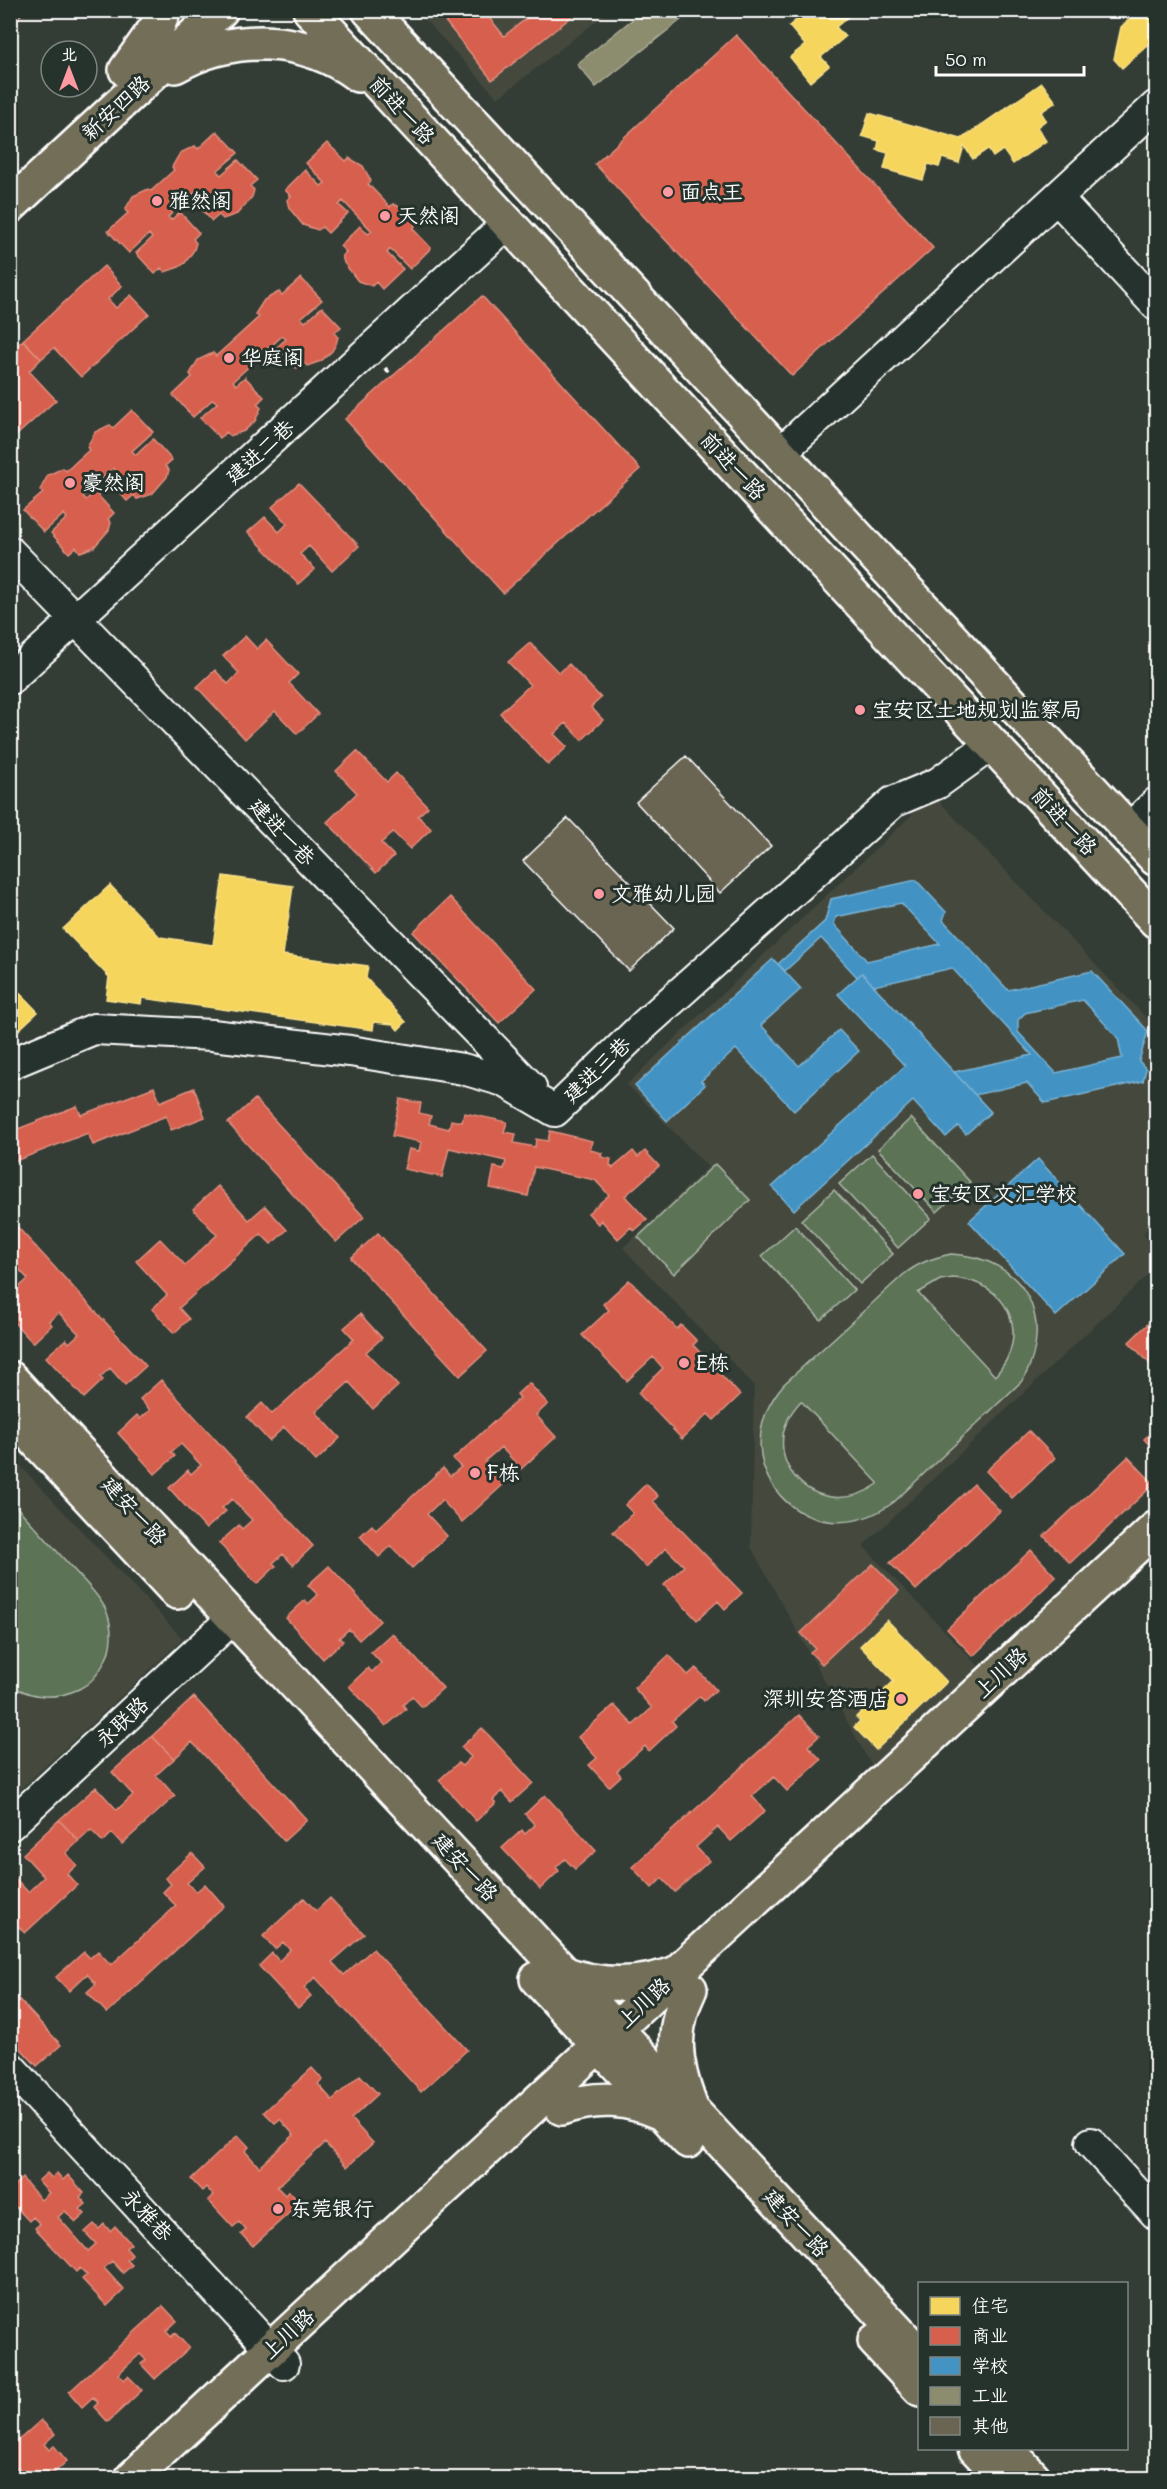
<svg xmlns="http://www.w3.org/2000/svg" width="1167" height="2489" font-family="Mali,'LXGW WenKai TC',sans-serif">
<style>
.built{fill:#44493e}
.green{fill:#5d7357;stroke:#aeb9ab;stroke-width:1.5;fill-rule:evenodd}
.homes{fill:#f6d55c;stroke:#f9e28d;stroke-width:1.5}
.shops{fill:#d6604d;stroke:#e29082;stroke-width:1.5}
.schools{fill:#4393c3;stroke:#7bb3d5;stroke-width:1.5;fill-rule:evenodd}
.industry{fill:#8c8c6e;stroke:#aeae9a;stroke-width:1.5}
.building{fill:#6a6553;stroke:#fff;stroke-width:1.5}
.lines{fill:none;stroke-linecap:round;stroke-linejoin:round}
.minor-casing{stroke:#fff;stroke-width:34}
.major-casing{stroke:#fff;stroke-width:38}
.path{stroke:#fff;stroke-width:4;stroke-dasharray:6 4.5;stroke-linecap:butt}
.minor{stroke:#26332d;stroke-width:30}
.major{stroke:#726e59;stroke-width:33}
.poi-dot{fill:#ff9aa2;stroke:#26332d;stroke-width:2}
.labels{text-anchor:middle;stroke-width:6;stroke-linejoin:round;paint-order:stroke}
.street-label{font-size:21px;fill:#fff;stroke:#26332d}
.poi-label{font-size:21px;fill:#fff;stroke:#26332d;text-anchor:start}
</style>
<rect width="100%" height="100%" fill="#343d35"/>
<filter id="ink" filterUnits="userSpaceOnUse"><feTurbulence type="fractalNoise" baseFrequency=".0167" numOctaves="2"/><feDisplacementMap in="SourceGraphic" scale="12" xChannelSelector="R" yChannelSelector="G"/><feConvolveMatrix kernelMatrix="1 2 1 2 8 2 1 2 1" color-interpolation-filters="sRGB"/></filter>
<g filter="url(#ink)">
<!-- built -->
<path class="built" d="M417,11H609L498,98Z
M933,795L1156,1028V1220L1143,1234L1156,1248V1267L863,1546L982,1670L875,1772L751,1547L754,1385L623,1248L708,1167L627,1084Z
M11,1456L183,1639L11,1798Z"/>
<!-- green -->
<path class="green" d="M911,1118L970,1182L937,1212L878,1149Z
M872,1154L931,1218L898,1248L839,1184Z
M715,1164L750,1200L674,1274L638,1237Z
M834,1190L893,1254L860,1284L801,1220Z
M795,1226L854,1290L821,1320L762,1256Z
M951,1254C1023,1257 1057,1317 1023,1380L894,1502C809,1565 715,1464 784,1384L903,1275C918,1263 932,1258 951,1254ZM953,1278C1007,1281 1033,1334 995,1376L918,1293L940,1280ZM801,1401L878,1483V1484C817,1528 749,1455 801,1401Z
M10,1500C32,1523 53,1547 75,1571C85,1582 100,1596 106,1610C113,1627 113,1647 104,1663C99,1673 90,1684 79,1689C55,1700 33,1699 11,1685Z"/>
<!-- homes -->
<path class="homes" d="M808,10H856L836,27L845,37L821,57L829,66L810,82L790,57L805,45L789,26Z
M1138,10H1156V38L1122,68L1114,59L1121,27Z
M1042,83L1056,102L1041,112L1046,120L1037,127L1046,141L1013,164L1003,150L993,157L988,149L973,159L964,146L959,163L942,158L939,167L928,164L923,180L884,169L888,153L877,150L879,141L862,136L869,113L961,139Z
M223,876L293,886L283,955L368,966L366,978L406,1022L398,1030L393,1024L374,1022L373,1030L142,998L141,1004L106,999L109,977L63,929L110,885L160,937L213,945Z
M10,983L38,1012L10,1038Z
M887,1620L947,1682L876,1750L854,1727L860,1721L856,1717L894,1681L860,1646Z"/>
<!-- shops -->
<path class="shops" d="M10,10H26L10,25Z
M436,10H483L504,36L537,10H580L492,80Z
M736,35L933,248L792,376L595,164Z
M217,131L238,153L217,171L221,175L238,160L257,180L250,186L254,190L252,197L237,214L223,219L219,215L212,221L193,200L202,192L198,189L168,217L171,220L180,212L199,233L193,239L196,243L194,250L185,263L179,267L165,272L161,268L155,274L136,253L152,238L149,234L129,253L108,231L128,213L125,210L133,196L148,189L151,191L174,170L172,167L180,153L195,146L198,149Z
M327,143L346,161L349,158L363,166L371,181L368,184L390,207L393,204L408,211L415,226L413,229L431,248L410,269L390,249L387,253L403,269L382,289L376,282L372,286L358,281L344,263L342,256L346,252L340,246L360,226L368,234L372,231L343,201L339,205L348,213L328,233L322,227L318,230L303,225L289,208L287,200L291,196L285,190L305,170L321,186L325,183L306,163Z
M104,266L122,286L108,299L116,308L131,295L149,314L81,377L54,348L41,359L23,340Z
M301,278L322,300L301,318L305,322L322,307L341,327L334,333L338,337L336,344L332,351L321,361L307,366L303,362L296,368L277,347L286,339L282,336L233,381L236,385L245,377L264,397L257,404L261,408L255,421L244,431L230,436L226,432L220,438L200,418L217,403L213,399L193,417L173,395L192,377L190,374L198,360L213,353L216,356L259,317L255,314L264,300L279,292L282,295Z
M482,296L640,469L503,593L345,419Z
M23,340L41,359L29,371L56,400L10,441V352Z
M132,410L153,432L132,451L136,455L153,439L172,460L165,466L169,470L167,477L152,494L137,499L134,495L127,501L108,480L117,472L113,468L83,496L86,500L95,492L114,513L108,519L111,523L109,530L94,547L80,552L76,547L69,553L51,533L67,518L64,514L44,532L23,510L43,493L40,490L48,475L63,468L66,471L89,450L87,447L95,432L110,425L113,428Z
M299,483L359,546L332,571L309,546L300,554L315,569L298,584L248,532L265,517L279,532L287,524L272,507Z
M245,636L257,649L266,640L298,674L289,683L318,714L297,734L275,711L245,739L197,687L215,670L228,684L239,673L223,656Z
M530,643L559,673L569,664L601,698L591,707L603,720L582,740L566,723L554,734L567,747L548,765L500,713L530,685L508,662Z
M357,751L387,782L396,773L428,807L418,816L431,829L410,849L393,832L381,843L394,856L376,873L327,822L357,793L336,771Z
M450,897L536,989L499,1023L413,932Z
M154,1087L160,1102L194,1088L205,1117L171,1130L166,1116L93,1145L88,1133L10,1163V1132L77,1106L81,1115Z
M255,1099L364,1217L336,1242L228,1123Z
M400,1099L421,1103L419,1113L431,1116L429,1124L449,1129L451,1120L462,1122L465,1113L507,1122L504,1132L516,1134L514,1143L535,1147L536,1139L548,1141L550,1131L592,1141L590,1150L602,1153L601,1157L611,1159L610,1165L613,1168L633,1151L638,1157L645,1151L659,1166L625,1196L647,1220L634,1231L631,1227L618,1239L601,1220L598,1224L588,1213L609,1195L595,1180L534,1167L528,1196L490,1188L494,1167L504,1169L506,1161L449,1148L442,1177L404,1169L409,1149L419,1151L421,1142L392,1136Z
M218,1186L249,1220L265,1206L287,1230L271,1244L261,1234L179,1308L189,1319L174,1333L152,1309L167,1295L136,1261L160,1239L185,1265L217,1235L193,1209Z
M10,1219L146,1366L125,1385L110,1368L100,1377L103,1380L84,1398L46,1357L66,1339L69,1343L79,1334L59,1313L49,1321L52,1325L33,1343L10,1318V1288L15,1284L18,1288L28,1279L10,1260Z
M1156,1230V1243L1150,1236Z
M378,1233L487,1351L460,1376L351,1258Z
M629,1280L677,1329L681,1325L697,1341L693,1345L740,1395L714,1420L708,1414L682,1439L638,1393L663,1368L653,1357L627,1381L582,1335L609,1310L603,1304Z
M360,1314L382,1338L366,1352L398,1386L373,1409L349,1382L316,1412L340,1438L316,1461L284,1427L269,1441L247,1417L262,1403L272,1414L354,1339L344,1328Z
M1156,1316V1368L1155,1369L1129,1342Z
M161,1380L313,1546L293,1565L283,1554L273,1563L276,1566L257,1584L219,1543L239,1525L242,1529L252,1520L232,1499L222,1508L226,1511L206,1529L169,1488L188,1470L191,1474L201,1465L181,1444L171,1452L175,1456L155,1474L118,1433L137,1415L140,1419L150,1410L140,1399Z
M529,1383L548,1404L536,1415L556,1437L521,1469L501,1447L485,1461L505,1483L462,1522L442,1500L427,1514L447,1536L412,1568L391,1546L379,1557L360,1536L372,1525L376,1530L443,1468L450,1476L461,1467L453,1459L520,1398L517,1394Z
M1156,1428V1452L1144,1439Z
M1029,1431L1055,1458L1012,1498L986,1471Z
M1128,1457L1154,1484L1070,1563L1044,1536Z
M646,1484L658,1496L653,1501L742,1593L725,1609L718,1601L697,1620L664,1585L684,1566L666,1548L646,1567L613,1532L633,1513L625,1505Z
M974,1484L1000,1511L916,1590L890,1563Z
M1031,1550L1056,1577L973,1656L947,1629Z
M873,1564L899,1591L822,1664L810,1652L815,1648L801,1633Z
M329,1566L380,1621L359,1640L349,1629L339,1638L343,1641L323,1659L286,1618L305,1600L308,1604L318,1595L308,1585Z
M392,1633L443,1688L422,1707L412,1696L403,1705L406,1709L386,1726L349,1686L368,1668L372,1672L381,1663L371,1652Z
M669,1655L688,1675L696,1668L716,1690L704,1701L700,1696L672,1721L676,1726L649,1751L645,1746L617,1771L621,1776L609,1787L589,1765L597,1758L578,1737L614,1705L633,1725L652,1708L634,1688Z
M194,1697L307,1820L284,1841L192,1742L174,1759L152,1736Z
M799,1715L819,1736L808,1746L821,1760L787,1791L774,1777L752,1796L765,1811L731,1841L718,1827L696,1847L709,1861L675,1892L662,1878L652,1888L632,1867Z
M482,1728L533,1783L512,1802L502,1791L493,1800L496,1803L476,1821L439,1780L458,1763L462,1766L471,1757L461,1747Z
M152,1736L174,1759L156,1775L175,1796L122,1844L112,1833L103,1842L91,1830L79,1841L59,1820L96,1787L117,1810L133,1795L112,1772Z
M545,1795L596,1851L575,1869L565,1859L556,1867L559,1871L540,1889L502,1848L522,1830L525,1834L535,1825L525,1814Z
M59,1820L79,1841L66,1853L77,1865L67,1874L77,1885L25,1933L10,1918V1873L28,1892L44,1877L23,1854Z
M192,1853L205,1867L187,1883L196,1892L205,1884L224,1906L107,2013L87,1992L96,1984L87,1974L69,1991L56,1977L84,1952L90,1958L98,1951L111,1965L176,1906L163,1892L171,1884L165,1878Z
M304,1898L316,1911L330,1898L364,1934L332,1962L344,1975L373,1949L467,2050L421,2092L315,1977L304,1988L311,1996L298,2008L259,1966L272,1953L279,1961L290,1950L283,1942L275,1949L263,1936Z
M10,1990L61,2045L37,2066L10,2037Z
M312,2068L323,2080L318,2084L332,2100L360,2075L378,2094L351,2119L373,2143L347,2167L325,2143L277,2187L285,2195L289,2191L300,2203L253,2246L241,2234L246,2230L239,2222L233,2227L208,2200L213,2195L206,2187L202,2191L191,2179L238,2135L249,2147L245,2151L259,2167L294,2135L280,2119L275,2123L264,2112Z
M47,2173L52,2178L57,2173L63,2180L68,2175L84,2193L80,2197L86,2204L80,2209L85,2214L76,2222L65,2211L58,2217L88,2251L96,2244L85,2232L94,2224L99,2229L104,2224L110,2231L115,2226L131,2244L126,2248L132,2255L127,2260L132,2265L123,2273L112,2261L104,2268L124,2290L107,2306L82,2279L87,2275L80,2268L76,2272L35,2228L40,2224L33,2217L29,2221L10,2201V2189L22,2178L41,2200L49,2193L38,2181Z
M163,2306L177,2321L166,2331L171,2337L175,2333L189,2348L155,2379L141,2364L146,2360L140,2354L118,2374L124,2380L128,2376L142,2390L108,2422L94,2407L98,2403L93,2397L82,2407L69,2392Z
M41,2420L55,2434L44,2444L49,2450L54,2446L67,2461L48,2478H21L20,2477L24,2473L18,2467L10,2474V2448Z"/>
<!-- schools -->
<path class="schools" d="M916,880L946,912L943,920L1008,990L1092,971L1148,1031L1139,1061L1146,1069L1143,1081L1045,1103L1027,1083L975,1095L954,1072L1032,1055L952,968L874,986L862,973L857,977L821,938L785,971L778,964L825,921L831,899ZM901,903L940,944L867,961L834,924L836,917ZM1083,1000L1118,1038L1122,1058L1056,1073L1018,1032V1020L1025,1013Z
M773,959L801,989L761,1025L799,1066L839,1030L859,1051L794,1111L736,1049L701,1081L705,1085L667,1121L635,1086Z
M862,973L991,1112L966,1134L958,1126L946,1137L913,1101L794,1210L772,1187L905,1066L838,994Z
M1038,1159L1125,1254L1056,1316L969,1221Z"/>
<!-- industry -->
<path class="industry" d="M644,10L692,11L596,87L577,64Z"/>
<!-- building -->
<path class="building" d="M686,756L771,846L720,893L636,802Z
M568,818L674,928L629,971L523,861Z"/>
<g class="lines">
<defs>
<path id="minor" d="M1057,198L1156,305
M780,453L1156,106
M10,552L531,1087
M10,679L508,223
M1129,829L1156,803
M10,1064L94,1029L212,1035L350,1051L463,1069L504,1081L555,1111L643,1026L893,802L938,783L992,744
M10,1825L233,1618
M10,2067L284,2364
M1091,2143L1156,2214"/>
<path id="major" d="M310,10L1156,921
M369,10L1156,859
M175,66C233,33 304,35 358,75
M126,70L158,25L164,10
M10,206L221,10
M10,1378L920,2355
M10,1413L177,1592
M563,1973C601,1987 639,1987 676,1973
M537,1979L688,2141
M690,1989C670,2030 674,2063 690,2105
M562,2108C597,2096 628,2098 661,2113
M875,2341L920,2389
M975,2448L1003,2478
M1006,2448L1034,2478
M132,2478L1156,1528"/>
</defs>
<!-- minor casing -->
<use href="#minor" class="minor-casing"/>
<!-- major casing -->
<use href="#major" class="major-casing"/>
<!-- path -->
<path class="path" d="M385,368L392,376"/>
<!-- minor -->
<use href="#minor" class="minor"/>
<!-- major -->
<use href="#major" class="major"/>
</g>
</g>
<!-- markers -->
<g class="poi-dot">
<circle cx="668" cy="192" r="6"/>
<circle cx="157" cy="201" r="6"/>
<circle cx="385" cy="216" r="6"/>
<circle cx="229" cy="358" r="6"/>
<circle cx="70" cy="483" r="6"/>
<circle cx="860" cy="710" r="6"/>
<circle cx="599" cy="894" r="6"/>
<circle cx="918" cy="1194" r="6"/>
<circle cx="684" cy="1363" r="6"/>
<circle cx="475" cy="1473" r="6"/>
<circle cx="901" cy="1699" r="6"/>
<circle cx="278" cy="2209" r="6"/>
</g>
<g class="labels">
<!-- street labels -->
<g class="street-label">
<text transform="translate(116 108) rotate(-43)" y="7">新安四路</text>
<text transform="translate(402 110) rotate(47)" y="7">前进一路</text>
<text transform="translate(260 452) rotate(-42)" y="7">建进二巷</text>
<text transform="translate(733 466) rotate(47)" y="7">前进一路</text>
<text transform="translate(1064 821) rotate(47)" y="7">前进一路</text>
<text transform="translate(282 832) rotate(46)" y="7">建进一巷</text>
<text transform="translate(597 1070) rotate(-44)" y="7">建进三巷</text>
<text transform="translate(134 1511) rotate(47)" y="7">建安一路</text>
<text transform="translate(1001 1673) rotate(-43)" y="7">上川路</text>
<text transform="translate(122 1722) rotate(-43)" y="7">永联路</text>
<text transform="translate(465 1867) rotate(47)" y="7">建安一路</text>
<text transform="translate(644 2003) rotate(-43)" y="7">上川路</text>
<text transform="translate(147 2215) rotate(47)" y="7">永雅巷</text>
<text transform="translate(796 2223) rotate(47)" y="7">建安一路</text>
<text transform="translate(288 2334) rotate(-43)" y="7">上川路</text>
</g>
<!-- poi labels -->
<g class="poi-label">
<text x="680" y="199">面点王</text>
<text x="169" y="208">雅然阁</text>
<text x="397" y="223">天然阁</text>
<text x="241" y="365">华庭阁</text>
<text x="82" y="490">豪然阁</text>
<text x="872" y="717">宝安区土地规划监察局</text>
<text x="611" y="901">文雅幼儿园</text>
<text x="930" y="1201">宝安区文汇学校</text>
<text x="696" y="1370">E栋</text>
<text x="487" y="1480">F栋</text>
<text x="889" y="1706" text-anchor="end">深圳安答酒店</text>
<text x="290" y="2216">东莞银行</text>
</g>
</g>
<!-- margin -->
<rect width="1167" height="2489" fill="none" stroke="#26332d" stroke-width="36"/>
<rect x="18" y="18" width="1131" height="2453" fill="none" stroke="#fff" stroke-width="2" filter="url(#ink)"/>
<!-- legend -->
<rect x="918" y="2282" width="210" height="168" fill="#26332d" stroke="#7d8581" stroke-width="1.5"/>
<rect x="930" y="2297" width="30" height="18" fill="#f6d55c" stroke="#7d8581" stroke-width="1.5"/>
<text x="972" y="2312" font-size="18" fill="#ffffff">住宅</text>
<rect x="930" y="2327" width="30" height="18" fill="#d6604d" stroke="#7d8581" stroke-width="1.5"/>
<text x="972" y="2342" font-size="18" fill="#ffffff">商业</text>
<rect x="930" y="2357" width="30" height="18" fill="#4393c3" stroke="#7d8581" stroke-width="1.5"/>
<text x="972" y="2372" font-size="18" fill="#ffffff">学校</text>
<rect x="930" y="2387" width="30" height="18" fill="#8c8c6e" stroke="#7d8581" stroke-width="1.5"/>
<text x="972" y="2402" font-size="18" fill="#ffffff">工业</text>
<rect x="930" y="2417" width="30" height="18" fill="#6a6553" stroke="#7d8581" stroke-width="1.5"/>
<text x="972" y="2432" font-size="18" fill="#ffffff">其他</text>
<!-- north arrow -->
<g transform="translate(69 69)"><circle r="28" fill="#26332d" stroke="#7d8581" stroke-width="1.5"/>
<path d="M0-4.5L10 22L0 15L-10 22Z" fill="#ff9aa2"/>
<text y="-9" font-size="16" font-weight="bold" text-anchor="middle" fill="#ffffff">北</text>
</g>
<!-- scale -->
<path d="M936 66v9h148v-9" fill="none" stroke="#ffffff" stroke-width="3"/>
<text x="945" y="66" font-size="18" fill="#ffffff" stroke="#26332d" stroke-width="4.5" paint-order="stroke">50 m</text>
</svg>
